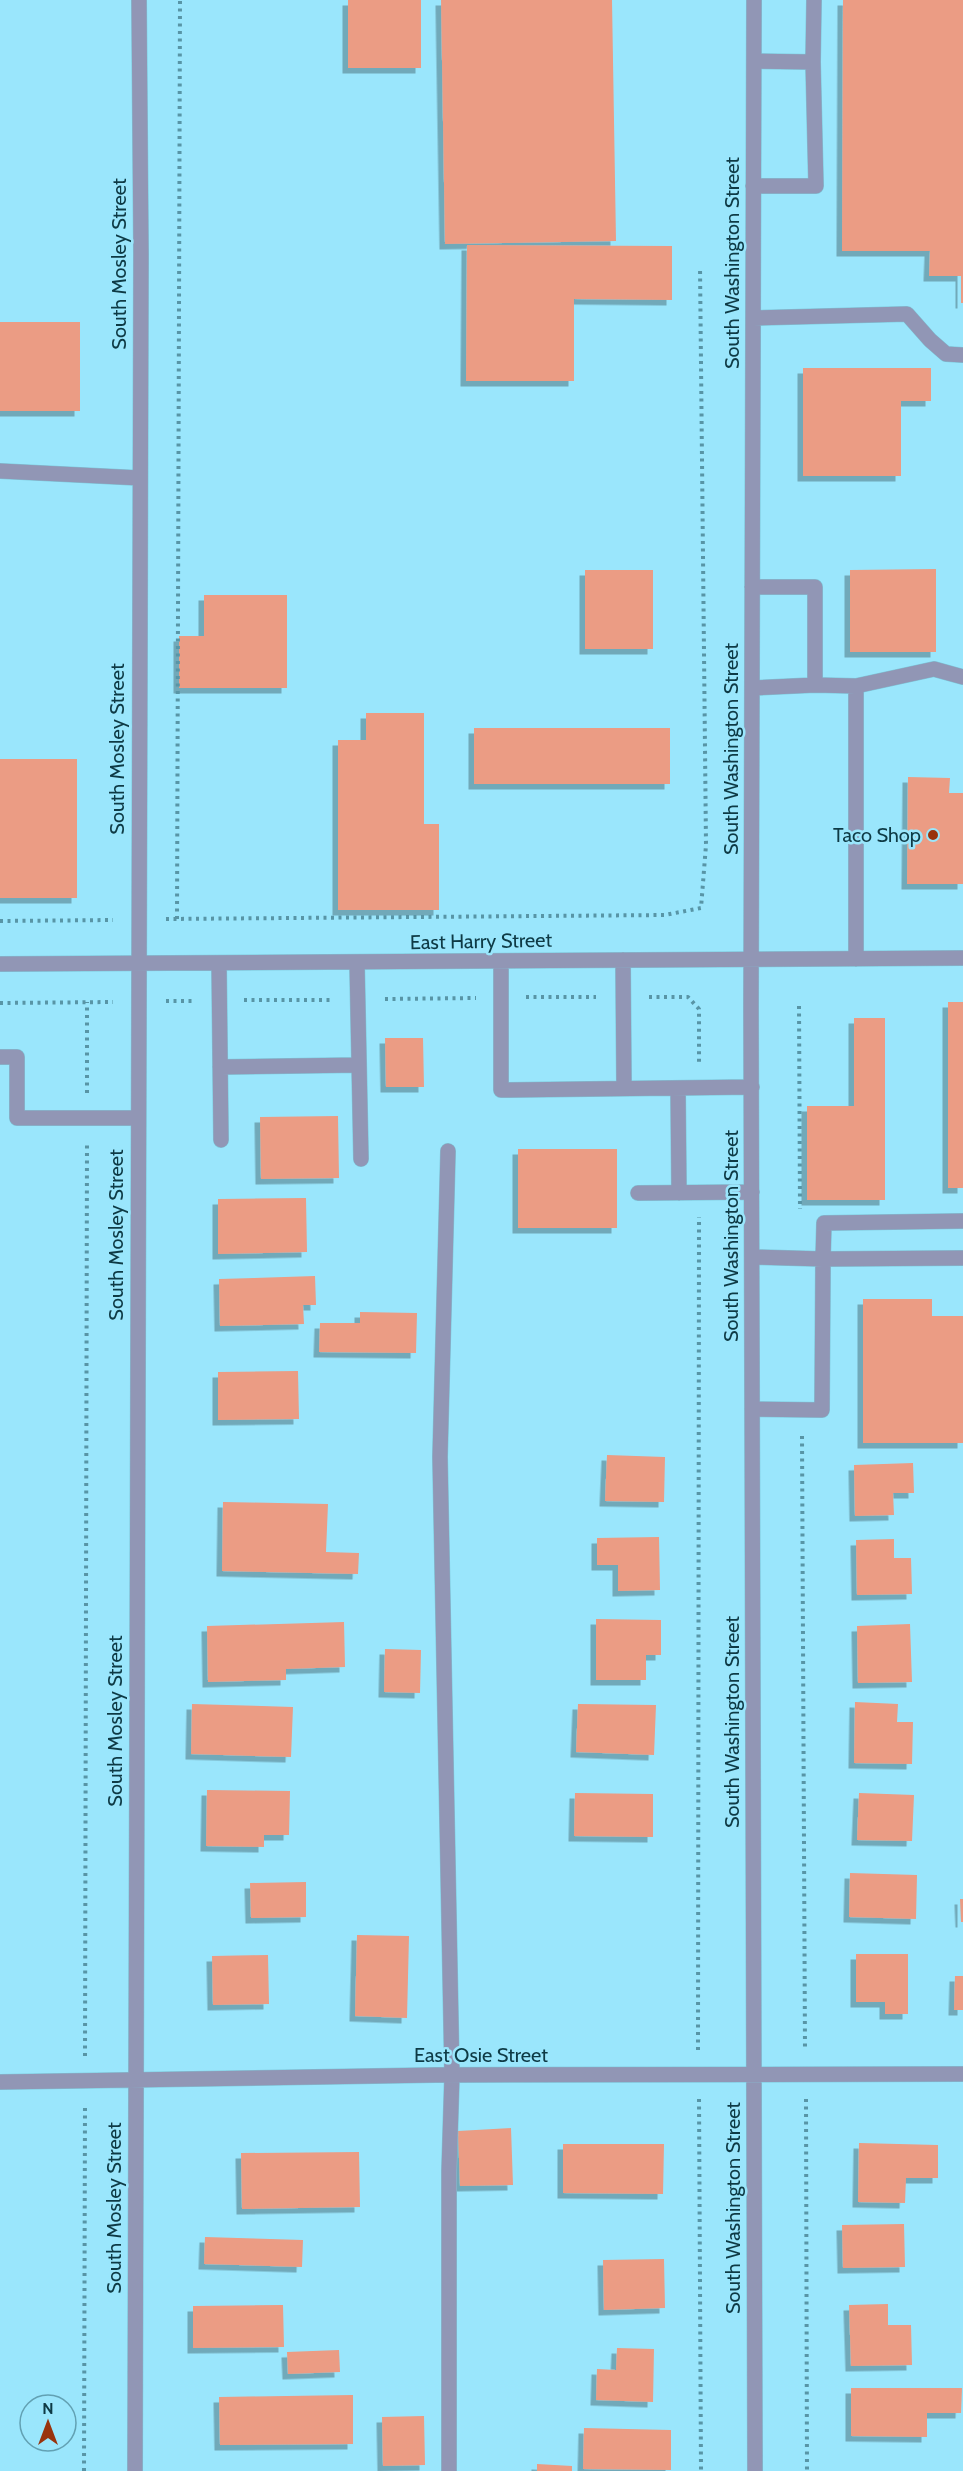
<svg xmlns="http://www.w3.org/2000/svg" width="963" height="2471" font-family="Cabin,sans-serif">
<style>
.building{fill:#eb9c84;filter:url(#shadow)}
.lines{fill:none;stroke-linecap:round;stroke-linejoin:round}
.minor-casing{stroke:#7ec4d7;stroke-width:16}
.path{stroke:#5895a6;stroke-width:4;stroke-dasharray:3 4.5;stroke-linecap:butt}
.minor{stroke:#9196b5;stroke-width:15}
.poi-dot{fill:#99330d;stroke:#9ae6fc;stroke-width:2}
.labels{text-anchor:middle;stroke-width:5;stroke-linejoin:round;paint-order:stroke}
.street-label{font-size:20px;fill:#0e3a45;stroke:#9ae6fc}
.poi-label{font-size:20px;fill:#0e3a45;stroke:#9ae6fc;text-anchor:end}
</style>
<defs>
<filter id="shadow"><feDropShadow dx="-5.5" dy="5.5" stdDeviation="0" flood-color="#0004"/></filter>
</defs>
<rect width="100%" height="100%" fill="#9ae6fc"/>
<!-- building -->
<path class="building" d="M348,0H421V68H348Z
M441,0H612L616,241L445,244Z
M843,0H963V303H961V276H929L930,251H842Z
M467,245L672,246V300L574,299V381H466Z
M0,322H80V411H0Z
M803,368H931V401H901V476H803Z
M936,569V652H850V570Z
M585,570H653V649H585Z
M204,595H287V688H179V636H204Z
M366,713H424V824H439V910H338V740H366Z
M474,728H670V784H474Z
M0,759H77V898H0Z
M908,777L950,778L949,793H963V884H907Z
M948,1002H963V1188H948Z
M854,1018H885V1200H807V1106H854Z
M385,1038H423L424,1087H386Z
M338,1116L339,1178L261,1179L260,1117Z
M518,1149H617V1228H518Z
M306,1198L307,1252L218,1254V1199Z
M315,1276L316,1305H303L304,1324L220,1326L219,1279Z
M863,1299H932V1316H963V1443H863Z
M360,1312L417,1313L416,1353L319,1352L320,1323H360Z
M298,1371L299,1419L218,1420V1372Z
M607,1455L665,1457L664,1502L605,1501Z
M913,1463L914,1493H893L894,1515L855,1516L854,1465Z
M223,1502L328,1504L326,1552L359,1553L358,1574L222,1571Z
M659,1537L660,1590L618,1591V1565H597V1538Z
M894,1539V1558H911L912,1594L857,1595L856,1540Z
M596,1619L661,1620V1655H646V1680H596Z
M344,1622L345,1667L286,1669V1680L208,1682L207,1626Z
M910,1624L912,1682L858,1683L857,1626Z
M385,1649L421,1650L420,1693L384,1692Z
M855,1702L898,1704L897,1722H913L912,1764L854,1763Z
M192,1704L293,1707L291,1757L191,1754Z
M578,1704L656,1705L654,1755L576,1752Z
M207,1790L290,1791L289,1835H264V1847L206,1846Z
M575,1793L653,1794V1837L574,1836Z
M859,1793L914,1795L912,1841L857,1840Z
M850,1873L917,1875L916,1919L849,1917Z
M306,1882V1917L251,1918L250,1883Z
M960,1899H963V1922H961Z
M357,1935L409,1936L407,2018L355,2016Z
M856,1954H908V2014H885V2002H856Z
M268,1955L269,2004L213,2005L212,1956Z
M955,1976H963V2010H954Z
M511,2128L513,2185L460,2186L458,2131Z
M859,2143L938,2145V2178H906L905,2203L858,2202Z
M563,2144H664L663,2194L563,2193Z
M359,2152L360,2207L242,2209L241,2153Z
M904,2224L905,2267L843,2268L842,2225Z
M205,2237L303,2240L302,2267L204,2264Z
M664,2259L665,2308L604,2310L603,2260Z
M888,2304V2325H911L912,2365L851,2366L849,2305Z
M283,2305L284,2347L193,2348V2306Z
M617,2348L654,2349L653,2402L596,2400L597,2369L616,2370Z
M339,2350L340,2372L288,2374L287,2352Z
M851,2388H962L961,2413H927V2437L851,2436Z
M353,2395V2444L220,2445L219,2397Z
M424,2416L425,2465L383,2466L382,2417Z
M584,2428L671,2430V2470L583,2469Z
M537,2464L572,2466V2471H537Z"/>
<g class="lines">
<defs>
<path id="minor" d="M754,0L751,1007L755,2471
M754,61L813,62L814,0
M753,186H816L813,62
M753,318L907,314L930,340L946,354L963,355
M0,471L140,478
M752,587H815V685L752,688
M815,685L856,686V959
M856,686L934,669L963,677
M623,960L624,1088
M501,962V1090L752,1087
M219,963L221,1140
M357,963L361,1159
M0,964L963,958
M0,1057H17V1118H137
M220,1067L359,1065
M678,1088L679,1193
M448,1151L440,1457L452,2075L449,2171V2471
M638,1193L752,1192
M752,1257L823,1259L824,1223L963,1221
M752,1409L822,1410L823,1259L963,1258
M0,2082L435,2075L963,2074
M135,2471L141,254L139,0"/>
</defs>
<!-- minor casing -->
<use href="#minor" class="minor-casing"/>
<!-- path -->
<path class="path" d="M166,919L665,915L701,908L706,845L700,267
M177,919L180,0
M0,921L113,920
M526,997H596
M649,997H688L699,1009V1063
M385,999L476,998
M244,1000H332
M166,1001H194
M0,1003L113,1002
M799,1006L800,1209
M87,1093V1002
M802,1436L805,2049
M698,2050L699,1217
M85,2056L87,1143
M699,2099L701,2471
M806,2099L807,2471
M84,2471L85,2106"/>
<!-- minor -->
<use href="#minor" class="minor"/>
</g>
<!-- markers -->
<circle class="poi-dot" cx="933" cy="835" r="6"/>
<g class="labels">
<!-- street labels -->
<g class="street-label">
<text transform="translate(732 263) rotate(-90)" y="7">South Washington Street</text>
<text transform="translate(119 264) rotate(-90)" y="7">South Mosley Street</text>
<text transform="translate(117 749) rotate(-90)" y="7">South Mosley Street</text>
<text transform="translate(731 749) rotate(-90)" y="7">South Washington Street</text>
<text transform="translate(481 941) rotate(-1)" y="7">East Harry Street</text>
<text transform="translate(116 1235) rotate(-90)" y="7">South Mosley Street</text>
<text transform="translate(731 1236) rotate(-90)" y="7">South Washington Street</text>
<text transform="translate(115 1721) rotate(-90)" y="7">South Mosley Street</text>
<text transform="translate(732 1722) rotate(-90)" y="7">South Washington Street</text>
<text x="481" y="2062">East Osie Street</text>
<text transform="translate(114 2208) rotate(-90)" y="7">South Mosley Street</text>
<text transform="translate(733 2208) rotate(-90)" y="7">South Washington Street</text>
</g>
<!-- poi labels -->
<g class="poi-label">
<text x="921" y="842">Taco Shop</text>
</g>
</g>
<!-- north arrow -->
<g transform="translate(48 2423)"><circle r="28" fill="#9ae6fc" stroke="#62a1b3" stroke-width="1.5"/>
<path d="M0-4.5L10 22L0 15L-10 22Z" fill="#99330d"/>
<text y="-9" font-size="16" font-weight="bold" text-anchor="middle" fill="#0e3a45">N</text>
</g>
</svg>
